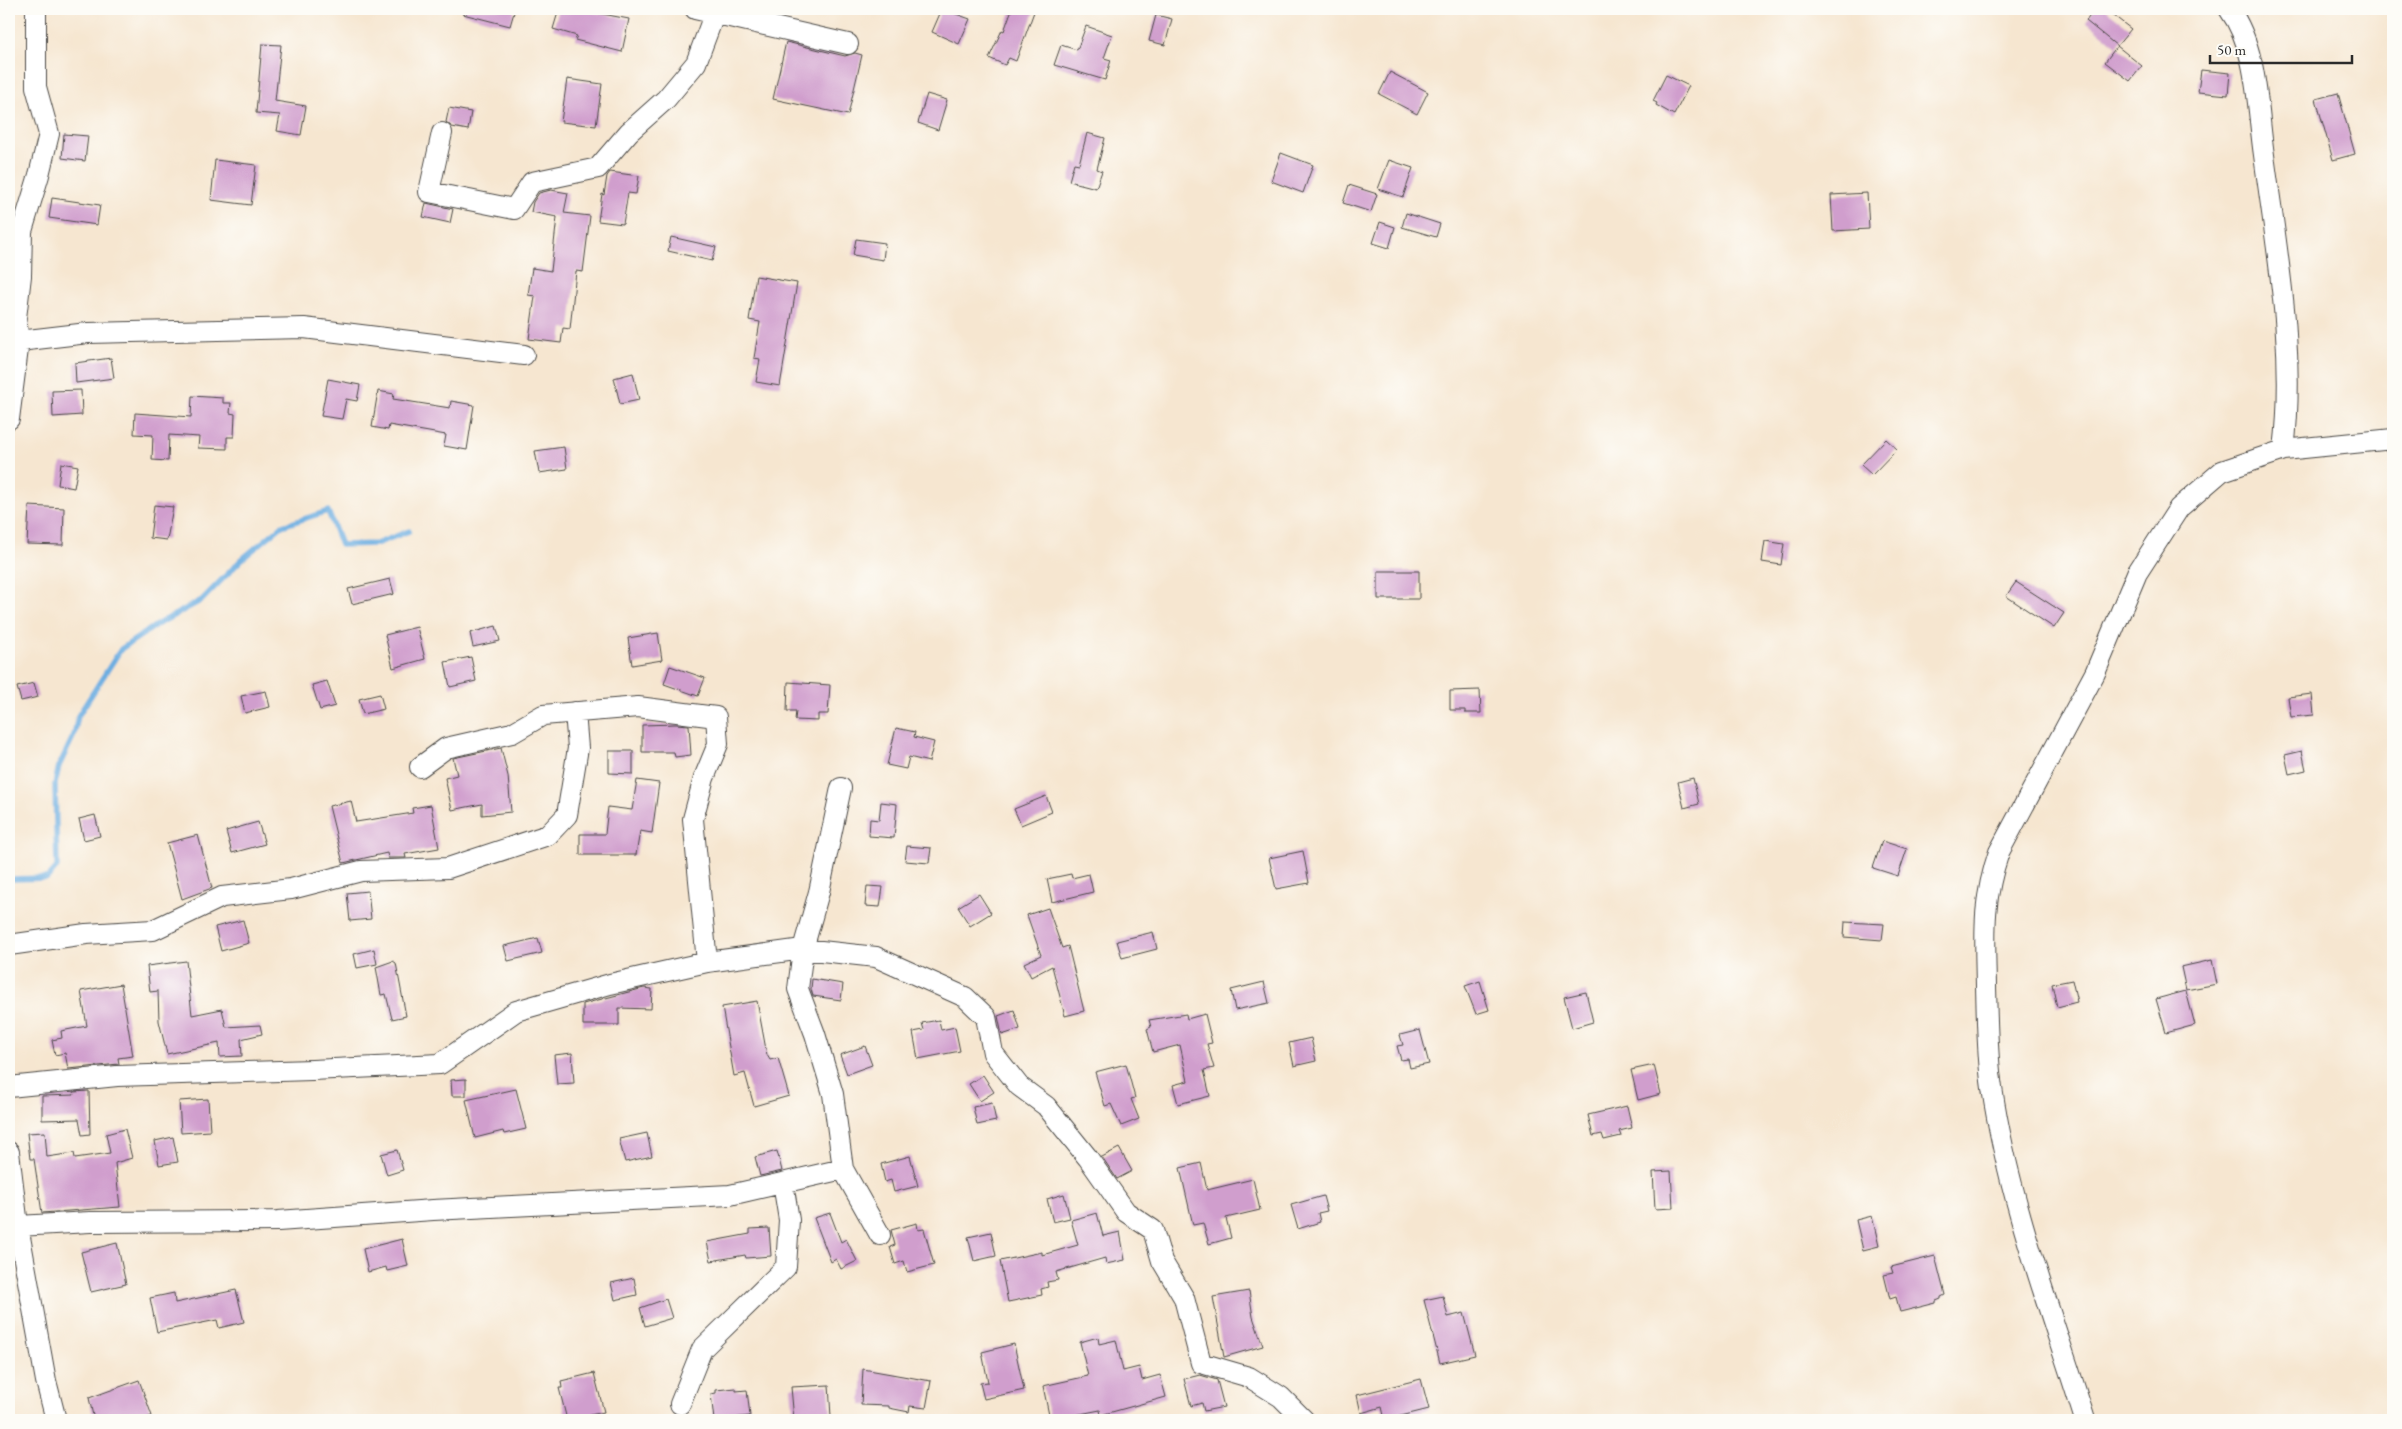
<svg xmlns="http://www.w3.org/2000/svg" width="2402" height="1429" font-family="'EB Garamond',serif">
<style>
.lines{fill:none;stroke-linecap:round;stroke-linejoin:round}
.stream{stroke:#6daee1;stroke-width:5.5}
.building{fill:#d09ecd}
.street-casing{stroke:#494744;stroke-width:22}
.street{stroke:#fff;stroke-width:20}
</style>
<rect width="100%" height="100%" fill="#fdfcf7"/>
<filter id="ink" filterUnits="userSpaceOnUse"><feTurbulence type="fractalNoise" baseFrequency=".02" numOctaves="2"/><feDisplacementMap in="SourceGraphic" scale="10" xChannelSelector="R" yChannelSelector="G"/><feConvolveMatrix kernelMatrix="1 2 1 2 8 2 1 2 1" color-interpolation-filters="sRGB"/></filter>
<filter id="wash" filterUnits="userSpaceOnUse"><feTurbulence type="fractalNoise" baseFrequency=".0096" numOctaves="4" result="noise"/><feDisplacementMap in="SourceGraphic" scale="20" xChannelSelector="R" yChannelSelector="G"/><feGaussianBlur stdDeviation="1.12" result="paint"/><feColorMatrix in="noise" values="0 0 0 0 0 0 0 0 0 0 0 0 0 0 0 0 0 1.4 0 .05"/><feComposite in="paint" operator="in"/></filter>
<g filter="url(#wash)">
<rect width="100%" height="100%" fill="#f6e6d0"/>
<g class="lines">
<!-- stream -->
<path class="stream" d="M9,879L47,878L57,867L55,784L59,766L74,735L78,716L121,649L158,624L202,600L242,559L282,526L328,511L341,545L376,544L409,531"/>
</g>
<g id="blocks">
<!-- building -->
<path class="building" d="M464,9H515L510,26L463,14Z
M559,9H576L629,19L622,52L575,40L577,36L553,29Z
M942,9L970,19L959,44L932,32Z
M1012,9H1035L1016,61L1009,58L1005,65L989,58L1002,30L1004,31Z
M2095,9H2105L2131,29L2117,46L2086,21Z
M1156,15L1172,19L1165,45L1149,41Z
M1086,26L1112,35L1104,58L1111,60L1105,80L1054,65L1061,45L1077,50Z
M786,42L845,56L855,53L862,55L848,115L773,99Z
M262,44L281,45L275,101L306,106L301,135L277,131L280,115L256,113Z
M2117,46L2142,66L2130,81L2105,62Z
M2201,70L2230,73L2228,95L2198,92Z
M1390,72L1428,92L1417,114L1379,94Z
M1666,75L1689,86L1674,115L1656,105L1657,103L1653,101Z
M567,79L602,84L596,126L561,122Z
M2338,93L2355,154L2333,160L2316,99Z
M927,94L947,100L938,130L918,123Z
M449,108L471,112L468,130L452,127L446,122Z
M1087,133L1105,138L1097,169L1102,171L1096,188L1069,181L1074,163L1079,164Z
M64,134L88,136L85,161L62,158Z
M1281,153L1313,165L1303,193L1271,181Z
M215,160L256,165L251,205L211,200Z
M1389,160L1413,168L1403,197L1378,189Z
M610,172L639,176L636,194L628,193L623,224L598,221L602,194L604,195L607,176Z
M1349,185L1377,194L1371,212L1343,203Z
M551,190L568,193L564,213L590,216L583,272L576,271L570,329L563,328L561,343L529,339L535,296L528,295L532,268L551,271L557,217L531,212L533,202L539,193Z
M1867,193L1869,229L1833,231L1831,195Z
M52,198L100,205L97,225L49,218Z
M426,203L453,209L450,223L423,217Z
M1406,213L1440,224L1436,237L1402,227Z
M1380,222L1395,227L1389,248L1373,243Z
M671,237L716,247L712,261L668,251Z
M856,239L885,243L883,260L853,255Z
M756,276L797,283L780,386L756,382L760,359L754,358L760,322L749,320Z
M111,358L114,378L76,383L75,363Z
M633,373L639,400L620,404L614,378Z
M328,379L360,385L357,401L346,399L342,419L321,416Z
M81,390L82,415L53,417L52,391Z
M378,391L394,394L393,399L450,408L451,401L474,405L467,450L444,446L446,435L389,425L388,430L372,427Z
M192,396L223,398V403H231L230,413L235,414L234,437H227V449L198,448L199,437L169,435L168,461L152,460L153,435L134,434L135,413L191,417Z
M1886,439L1897,449L1872,475L1861,465Z
M564,447L567,469L539,473L535,451Z
M61,463L78,466L74,488L58,485Z
M154,505L173,507L167,540L150,538Z
M29,506L64,508L63,545L27,544Z
M1765,541L1784,544L1781,565L1762,562Z
M1378,571H1419V599H1378Z
M390,579L394,594L352,604L348,589Z
M2016,582L2064,613L2054,628L2006,596Z
M496,626L500,641L473,647L470,633Z
M417,627L425,659L393,668L385,635Z
M658,633L662,660L632,665L628,638Z
M471,657L476,681L450,687L445,662Z
M670,666L705,678L698,696L664,684Z
M327,681L335,706L320,710L312,685Z
M788,682L830,685L828,714H818V721L795,720L796,711H787Z
M34,683L38,697L21,701L17,687Z
M1480,690L1481,713H1465V710H1450V691Z
M266,691L270,707L245,713L241,696Z
M380,694L384,709L363,714L359,699Z
M2312,694L2314,715L2291,717L2288,697Z
M676,724L689,725L691,755L675,757L674,752H642V725Z
M896,728L915,732L914,737L934,742L929,762L909,757L906,769L887,765Z
M501,748L508,776L511,812L482,815V804L452,810L445,778L457,775L453,758Z
M609,751H633V774L609,773Z
M2302,751L2306,770L2289,774L2285,755Z
M1693,778L1699,804L1684,808L1678,782Z
M637,780L659,783L652,833L640,831L636,855H580V834H605L608,807L632,810Z
M1046,796L1052,812L1021,825L1014,809Z
M351,801L356,822L413,813L412,808L431,805L439,848L405,854L406,858H388L387,853L343,863L329,806Z
M881,802L897,804L894,838L869,836L870,819L879,820Z
M95,815L100,836L84,840L79,819Z
M258,822L265,844L232,853L226,831Z
M198,835L212,888L182,899L167,843Z
M1882,841L1907,849L1898,876L1873,868Z
M907,846L931,848L929,863L905,861Z
M1303,851L1309,883L1276,889L1269,858Z
M1071,874L1072,878L1089,874L1093,892L1052,902L1047,879Z
M867,886L883,887L880,907L865,906Z
M368,891L371,919L350,921L347,893Z
M979,894L991,913L970,926L958,907Z
M1048,908L1062,948L1068,946L1084,1011L1065,1016L1052,966L1031,977L1024,963L1041,955L1027,915Z
M243,920L249,943L221,951L215,927Z
M1845,922L1884,924L1882,940L1844,937Z
M1153,932L1157,949L1122,958L1117,941Z
M538,938L542,953L508,961L504,946Z
M374,949L377,964L357,968L354,954Z
M2212,960L2217,984L2186,990L2181,967Z
M186,961L192,1015L222,1009L226,1027L260,1025L262,1034L241,1039L242,1056L220,1057L219,1043L167,1054L159,1021L158,991L150,992L147,966Z
M393,961L396,963L406,1016L392,1019L386,994L381,995L376,967Z
M812,979L843,984L841,1000L813,996L811,989Z
M2072,980L2077,1002L2057,1007L2052,984Z
M1480,981L1489,1010L1476,1014L1465,986Z
M1264,982L1269,1003L1235,1010L1231,990Z
M121,984L133,1056L118,1058L119,1064L68,1069L65,1053L55,1055L52,1040L62,1038L61,1031L87,1026L81,991Z
M644,988L652,989L651,1009L619,1008V1025H583V1004Z
M2186,991L2195,1025L2166,1033L2156,999Z
M1586,992L1593,1022L1572,1028L1564,997Z
M757,1001L767,1055L770,1060L778,1058L789,1096L754,1106L745,1073L734,1076L722,1007Z
M1014,1010L1020,1029L1002,1035L998,1016Z
M1186,1014L1187,1019L1205,1014L1212,1043L1207,1044L1214,1068L1204,1070L1210,1096L1178,1104L1173,1085L1188,1081L1180,1045L1153,1052L1147,1029L1151,1027L1149,1020Z
M939,1020L941,1030L955,1027L960,1051L918,1059L913,1032L924,1030L922,1023Z
M1420,1030L1429,1064L1410,1068L1408,1059L1401,1060L1397,1046L1403,1045L1400,1035Z
M1311,1038L1316,1061L1294,1066L1289,1043Z
M865,1046L872,1065L847,1074L840,1055Z
M572,1053L574,1083L557,1084L554,1055Z
M1126,1064L1135,1098L1131,1099L1139,1119L1121,1126L1111,1104L1105,1106L1095,1072Z
M1654,1065L1661,1094L1638,1100L1631,1070Z
M983,1075L994,1092L980,1101L969,1084Z
M466,1079V1096H452L451,1080Z
M516,1089L526,1129L504,1134L503,1131L475,1138L466,1100Z
M89,1091L90,1134L82,1135L79,1119L42,1120V1096L74,1095L73,1092Z
M208,1099L210,1131L181,1133L179,1101Z
M992,1103L996,1121L977,1125L973,1107Z
M1627,1106L1632,1128L1619,1131L1621,1136L1604,1140L1602,1134L1593,1136L1588,1115Z
M125,1129L132,1158L115,1163L120,1207L42,1213L34,1159H30L27,1133L45,1132L47,1157L74,1153L75,1158L110,1153L106,1134Z
M647,1133L652,1156L625,1162L619,1139Z
M173,1137L178,1162L159,1165L155,1141Z
M1119,1148L1132,1171L1117,1179L1102,1157Z
M397,1150L403,1170L387,1175L381,1154Z
M777,1151L782,1171L760,1176L755,1157Z
M910,1156L918,1186L894,1192L891,1180L885,1182L881,1164Z
M1201,1163L1207,1190L1253,1179L1260,1210L1226,1218L1231,1238L1209,1244L1203,1223L1193,1225L1180,1168Z
M1671,1171L1673,1208L1655,1209L1653,1172Z
M1064,1194L1070,1218L1053,1222L1047,1199Z
M1323,1196L1327,1211L1318,1213L1320,1222L1298,1229L1291,1205Z
M830,1213L841,1242L846,1239L857,1261L841,1269L836,1259L831,1262L814,1218Z
M1097,1213L1103,1236L1120,1232L1125,1260L1106,1264L1105,1258L1056,1272L1058,1280L1047,1282L1048,1287L1041,1289L1042,1295L1008,1302L1000,1261L1042,1252V1255L1078,1245L1071,1220Z
M1872,1216L1879,1246L1863,1250L1856,1220Z
M917,1223L918,1230L924,1229L934,1265L907,1272L904,1261L895,1264L890,1247L895,1245L891,1230Z
M769,1228L771,1256L746,1258L745,1255L711,1261L707,1242L750,1234V1229Z
M991,1232L996,1256L974,1261L968,1237Z
M402,1239L408,1266L387,1271L386,1267L368,1272L363,1249Z
M117,1243L126,1284L91,1292L81,1252Z
M1935,1256L1945,1295L1941,1297V1299L1936,1301V1303L1900,1312L1896,1297L1890,1299L1884,1275L1893,1273L1891,1267Z
M634,1278L637,1295L615,1300L611,1283Z
M236,1290L244,1322L219,1328L217,1320L157,1332L150,1298L174,1293L175,1303Z
M1249,1291L1253,1317L1263,1346L1224,1357L1213,1297Z
M1443,1296L1448,1317L1464,1313L1475,1355L1440,1363L1424,1300Z
M666,1299L672,1318L645,1326L640,1308Z
M1098,1337L1099,1344L1116,1340L1123,1371L1139,1367L1142,1380L1160,1375L1166,1397L1101,1415L1100,1410L1050,1420L1043,1386L1088,1376L1080,1342Z
M1014,1344L1024,1390L984,1399L980,1383L988,1382L982,1352Z
M863,1369L931,1381L926,1408L910,1406L909,1412L889,1408V1406L861,1405Z
M594,1373L604,1412L567,1420L559,1388H562L561,1381Z
M1200,1375L1217,1380L1224,1407L1204,1411L1202,1403L1191,1406L1184,1379Z
M1421,1379L1429,1409L1385,1420L1382,1407L1361,1413L1357,1395Z
M139,1380L152,1416L141,1420H94L89,1398Z
M829,1385L831,1417H820V1420H794L791,1387Z
M736,1388V1391L747,1390L750,1416L714,1420L711,1394L716,1393V1390Z"/>
</g>
</g>
<g filter="url(#ink)">
<use href="#blocks" fill-opacity="0" stroke="#494744" stroke-width="1"/>
<g class="lines">
<defs>
<path id="street" d="M695,9L848,44
M2229,9C2258,49 2257,107 2264,155C2277,253 2296,350 2284,450
M442,133L429,192L514,209L532,182L598,168L629,132L666,99L696,63L714,15
M19,341L88,333L304,328L524,355
M9,419L19,341L16,318L21,276L22,231L39,175L49,134L36,87V9
M420,767L446,748L512,733L543,715L638,707L716,717L718,744L704,778L693,819L707,962
M841,788L819,892L803,949L798,989L815,1034L833,1094L843,1169L880,1235
M9,945L86,934L153,930L222,897L291,889L361,871L448,868L548,835L567,815L578,748L575,712
M9,1087L117,1076L312,1070L440,1064L516,1011L610,984L707,962L803,949L876,957L965,997L986,1017L993,1053L1019,1086L1046,1106L1088,1158L1126,1212L1153,1230L1162,1261L1184,1298L1201,1363L1249,1377L1281,1397L1304,1420
M9,1152L18,1226L46,1381L56,1420
M9,1230L18,1226L90,1222L278,1221L433,1210L730,1195L843,1169
M680,1404L702,1349L786,1267L789,1220L783,1183
M2085,1420C2051,1311 2009,1202 1992,1088C1987,1055 1987,1020 1986,986C1985,934 1982,902 1999,852L2095,673L2137,573L2179,508L2222,471L2284,450L2393,439"/>
</defs>
<!-- street casing -->
<use href="#street" class="street-casing"/>
<!-- street -->
<use href="#street" class="street"/>
</g>
</g>
<!-- margin -->
<rect width="2402" height="1429" fill="none" stroke="#fdfcf7" stroke-width="30"/>
<!-- scale -->
<path d="M2210 55v8h142v-8" fill="none" stroke="#2b2b2b" stroke-width="2.5"/>
<text x="2217" y="55" font-size="15" fill="#2b2b2b" stroke="#fdfcf7" stroke-width="4" paint-order="stroke">50 m</text>
</svg>
